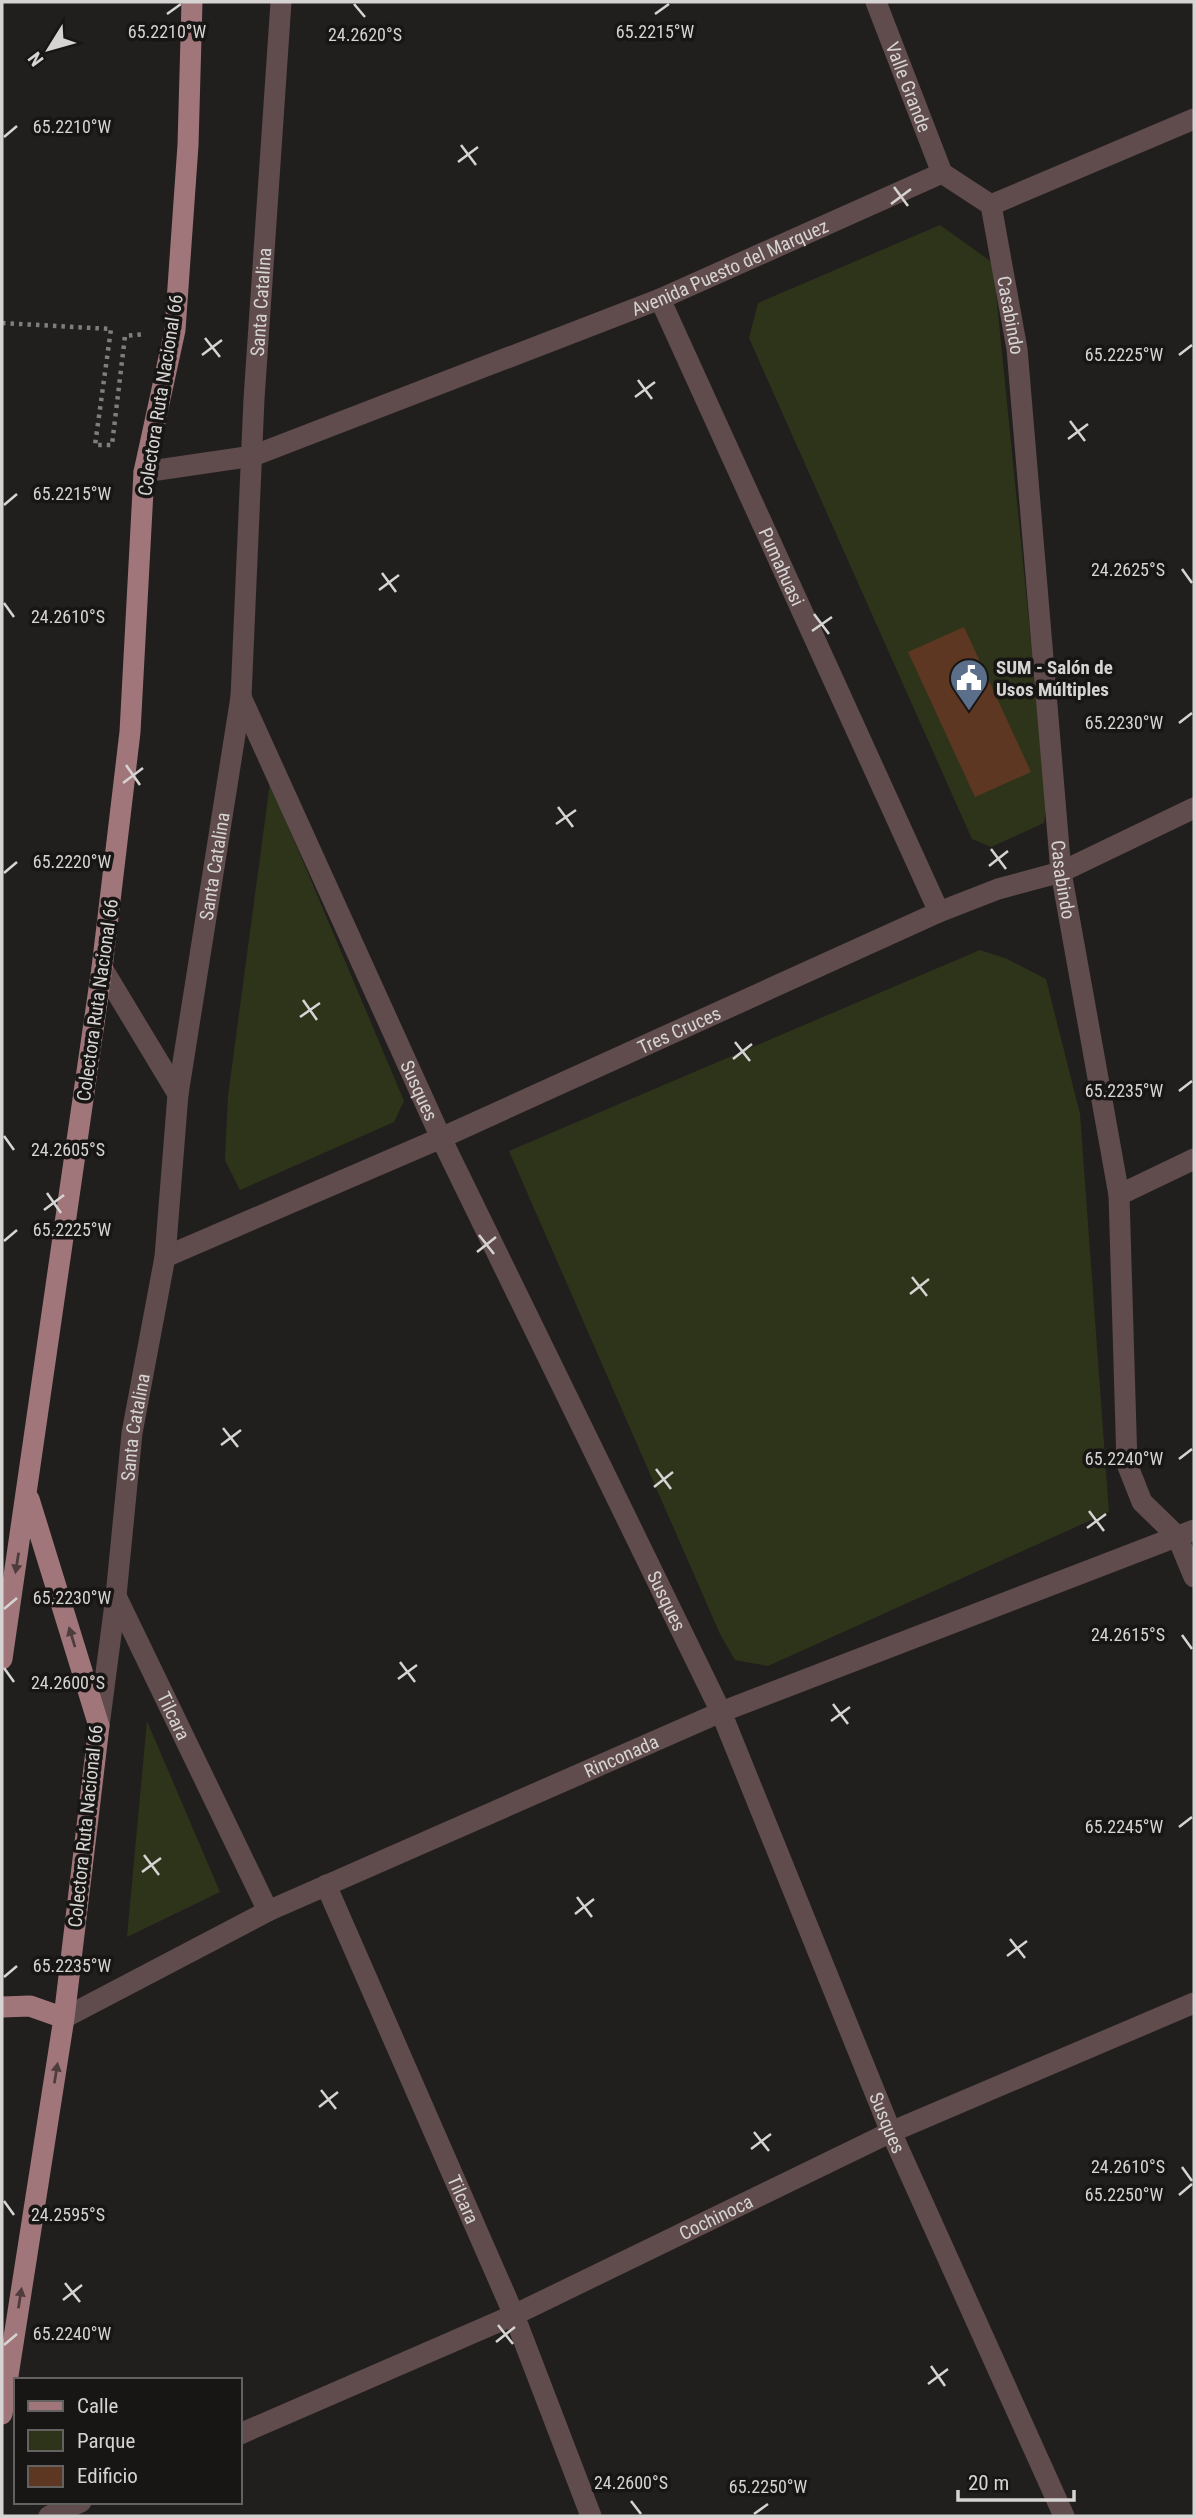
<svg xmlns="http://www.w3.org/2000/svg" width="1196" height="2518" font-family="'Roboto Condensed',sans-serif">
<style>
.green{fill:#2e341a}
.building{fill:#5d3721}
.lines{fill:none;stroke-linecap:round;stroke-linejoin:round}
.path{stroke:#807e7c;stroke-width:4.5;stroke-dasharray:3.5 5;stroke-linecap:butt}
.minor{stroke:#604b4d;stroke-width:21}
.major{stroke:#a1767a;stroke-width:21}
.oneway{fill:#4f3c3d}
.ticks{fill:none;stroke:#d6d4d3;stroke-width:2.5}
.labels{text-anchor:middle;stroke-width:7;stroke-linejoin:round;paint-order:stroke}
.street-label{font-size:19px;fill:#d6d4d3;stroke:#181614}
.poi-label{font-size:19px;font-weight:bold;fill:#d6d4d3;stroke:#181614;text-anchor:start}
.ticks-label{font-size:18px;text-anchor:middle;fill:#d6d4d3;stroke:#181614;stroke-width:7;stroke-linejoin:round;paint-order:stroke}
</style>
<rect width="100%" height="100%" fill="#211f1d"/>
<!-- green -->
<path class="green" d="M940,225L993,263L1047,802L1044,823L991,847L972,839L749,338L758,303Z
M270,783L404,1101L394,1122L240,1190L225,1160L228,1096Z
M980,950L1007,959L1046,979L1080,1114L1109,1512L768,1666L735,1660L720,1634L509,1151Z
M147,1721L220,1892L127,1937Z"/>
<!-- building -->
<path class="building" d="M964,627L1031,772L975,797L908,652Z"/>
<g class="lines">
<!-- path -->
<path class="path" d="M2,323L111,329L95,445H112L125,336L145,334"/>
<!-- minor -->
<g class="minor">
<path id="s1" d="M876,2L942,173"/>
<path d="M942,173L991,205"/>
<path id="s2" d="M991,205L1017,349L1061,872L1119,1195L1127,1464L1142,1502L1177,1536L1194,1577"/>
<path d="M991,205L1194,119"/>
<path id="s3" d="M660,299L939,912"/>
<path id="s4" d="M144,472L253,456L660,299L942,173"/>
<path id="s5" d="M241,697L441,1138L721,1712L891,2132L1064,2516"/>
<path d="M102,968L178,1094"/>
<path d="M1119,1195L1194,1159"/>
<path id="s6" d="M165,1257L441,1138L939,912L998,889L1061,872L1194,808"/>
<path id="s7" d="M116,1596L268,1911"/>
<path id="s8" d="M99,1726L116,1596L132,1433L165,1257L178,1094L241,697L254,399L281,2"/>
<path id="s9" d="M326,1885L514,2315L591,2516"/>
<path id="s10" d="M64,2018L268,1911L721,1712L1194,1530"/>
<path id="s11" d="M240,2434L514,2315L891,2132L1194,2003"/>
<path d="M49,2516L81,2502"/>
</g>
<!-- major -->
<path class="major" d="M2,1659L102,968L130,732L144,472L175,330L188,145L192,2
M2,2007L30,2006L64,2018
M2,2414L64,2018L99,1726L29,1499"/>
</g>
<!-- one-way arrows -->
<defs><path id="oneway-solid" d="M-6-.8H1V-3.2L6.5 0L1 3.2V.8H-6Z" transform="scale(1.75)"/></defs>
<g class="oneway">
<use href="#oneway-solid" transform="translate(17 1563) rotate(99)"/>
<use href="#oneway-solid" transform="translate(72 1637) rotate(-107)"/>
<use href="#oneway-solid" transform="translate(56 2073) rotate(-81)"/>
<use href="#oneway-solid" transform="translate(20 2298) rotate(-81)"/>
</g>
<!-- ticks -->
<path class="ticks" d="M354,4L365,17M167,14L181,4M655,14L669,4M4,137L17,126M461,145L476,165M458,162L478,147M894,187L908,206M891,204L911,189M205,338L220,357M202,355L222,340M1179,355L1192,345M638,380L652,399M635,397L655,382M1070,421L1085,441M1068,439L1088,424M4,505L17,494M1182,569L1192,583M382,573L396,592M379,590L399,575M4,603L14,617M814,614L829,634M812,631L832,617M1179,723L1192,713M126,765L140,785M123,783L143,768M558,807L573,827M556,824L576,810M991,849L1006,869M989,866L1008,851M4,873L17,862M303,1000L317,1020M300,1017L320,1003M735,1042L750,1061M733,1059L752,1044M1179,1091L1192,1081M4,1136L14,1150M47,1193L61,1213M44,1210L64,1195M479,1235L494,1254M4,1241L17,1230M477,1252L496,1237M912,1277L927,1296M910,1294L929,1279M223,1428L238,1447M221,1445L241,1430M1179,1459L1192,1449M656,1469L671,1489M654,1487L673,1472M1089,1511L1104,1531M1087,1528L1106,1514M4,1609L17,1598M1182,1635L1192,1649M400,1662L415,1682M4,1668L14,1682M398,1679L417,1665M833,1704L848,1724M831,1721L850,1707M1179,1827L1192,1817M144,1855L159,1875M142,1872L161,1858M577,1897L592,1917M575,1914L594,1899M1010,1939L1025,1958M1007,1956L1027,1941M4,1977L17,1966M321,2090L336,2109M319,2107L338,2092M754,2132L769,2151M751,2149L771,2134M1182,2167L1192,2181M1179,2195L1192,2184M4,2201L14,2215M65,2283L80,2302M63,2300L82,2285M498,2325L513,2344M496,2342L515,2327M4,2345L17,2334M931,2366L945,2386M928,2384L948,2369M631,2501L641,2514M754,2514L768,2504"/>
<!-- icons -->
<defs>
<symbol id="civic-pin" viewBox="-11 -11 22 30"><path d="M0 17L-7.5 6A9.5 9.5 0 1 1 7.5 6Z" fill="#5c6f8a" stroke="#181614"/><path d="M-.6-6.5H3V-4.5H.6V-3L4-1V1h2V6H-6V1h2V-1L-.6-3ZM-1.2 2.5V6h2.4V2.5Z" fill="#fff"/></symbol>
</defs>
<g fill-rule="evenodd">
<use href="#civic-pin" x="947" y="656" width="44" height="60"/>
</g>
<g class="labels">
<!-- street labels -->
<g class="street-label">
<text dy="7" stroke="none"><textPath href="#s1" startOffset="91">Valle Grande</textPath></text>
<text dy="7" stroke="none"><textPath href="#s4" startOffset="623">Avenida Puesto del Marquez</textPath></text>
<text dy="7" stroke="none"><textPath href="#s8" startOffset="1435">Santa Catalina</textPath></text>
<text dy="7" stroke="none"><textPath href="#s2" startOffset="112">Casabindo</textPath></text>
<text transform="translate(160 395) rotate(-81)" y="7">Colectora Ruta Nacional 66</text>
<text dy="7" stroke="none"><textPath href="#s3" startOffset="294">Pumahuasi</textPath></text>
<text dy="7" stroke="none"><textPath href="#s8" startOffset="868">Santa Catalina</textPath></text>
<text dy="7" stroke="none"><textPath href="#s2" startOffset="679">Casabindo</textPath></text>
<text transform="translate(97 1000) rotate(-82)" y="7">Colectora Ruta Nacional 66</text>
<text dy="7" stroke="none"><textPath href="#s6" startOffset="562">Tres Cruces</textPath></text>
<text dy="7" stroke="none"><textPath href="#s5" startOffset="432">Susques</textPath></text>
<text dy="7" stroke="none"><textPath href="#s8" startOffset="301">Santa Catalina</textPath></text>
<text dy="7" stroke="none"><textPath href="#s5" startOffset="999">Susques</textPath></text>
<text dy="7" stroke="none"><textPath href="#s7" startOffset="133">Tilcara</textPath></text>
<text dy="7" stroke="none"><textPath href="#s10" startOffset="616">Rinconada</textPath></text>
<text transform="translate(85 1826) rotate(-84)" y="7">Colectora Ruta Nacional 66</text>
<text dy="7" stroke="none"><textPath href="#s5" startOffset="1566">Susques</textPath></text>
<text dy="7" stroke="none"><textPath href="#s9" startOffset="343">Tilcara</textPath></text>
<text dy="7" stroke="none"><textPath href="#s11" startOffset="523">Cochinoca</textPath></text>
</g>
<!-- poi labels -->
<g class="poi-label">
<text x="996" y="674">SUM - Salón de<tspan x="996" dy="22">Usos Múltiples</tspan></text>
</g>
</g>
<g class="ticks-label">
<text x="167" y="38">65.2210°W</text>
<text x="655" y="38">65.2215°W</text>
<text x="365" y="41">24.2620°S</text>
<text x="72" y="133">65.2210°W</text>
<text x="1124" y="361">65.2225°W</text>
<text x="72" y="500">65.2215°W</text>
<text x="1128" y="576">24.2625°S</text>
<text x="68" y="623">24.2610°S</text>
<text x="1124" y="729">65.2230°W</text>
<text x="72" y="868">65.2220°W</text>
<text x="1124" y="1097">65.2235°W</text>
<text x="68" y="1156">24.2605°S</text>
<text x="72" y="1236">65.2225°W</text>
<text x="1124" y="1465">65.2240°W</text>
<text x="72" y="1604">65.2230°W</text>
<text x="1128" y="1641">24.2615°S</text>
<text x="68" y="1689">24.2600°S</text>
<text x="1124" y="1833">65.2245°W</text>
<text x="72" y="1972">65.2235°W</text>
<text x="1128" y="2173">24.2610°S</text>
<text x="1124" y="2201">65.2250°W</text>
<text x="68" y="2221">24.2595°S</text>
<text x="72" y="2340">65.2240°W</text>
<text x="631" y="2489">24.2600°S</text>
<text x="768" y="2493">65.2250°W</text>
</g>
<!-- border -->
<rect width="1196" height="2518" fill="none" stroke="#d6d4d3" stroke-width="7"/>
<!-- legend -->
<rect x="14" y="2378" width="228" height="126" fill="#181614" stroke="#646260" stroke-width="2"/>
<rect x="28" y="2401" width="35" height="10" fill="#a1767a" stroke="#646260" stroke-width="2"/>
<text x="77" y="2413" font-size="21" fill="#d6d4d3">Calle</text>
<rect x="28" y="2430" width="35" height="21" fill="#2e341a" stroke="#646260" stroke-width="2"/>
<text x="77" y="2448" font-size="21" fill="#d6d4d3">Parque</text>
<rect x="28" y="2466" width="35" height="21" fill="#5d3721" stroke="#646260" stroke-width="2"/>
<text x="77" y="2483" font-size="21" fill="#d6d4d3">Edificio</text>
<!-- north arrow -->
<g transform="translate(49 49) rotate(233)" stroke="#181614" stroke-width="5" paint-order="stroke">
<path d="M0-5L12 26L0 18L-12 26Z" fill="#d6d4d3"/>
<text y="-10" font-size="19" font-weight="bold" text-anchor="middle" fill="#d6d4d3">N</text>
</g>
<!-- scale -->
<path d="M958 2490v10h116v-10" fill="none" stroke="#d6d4d3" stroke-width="3.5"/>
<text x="968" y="2490" font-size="21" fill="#d6d4d3" stroke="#181614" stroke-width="5" paint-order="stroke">20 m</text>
</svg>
